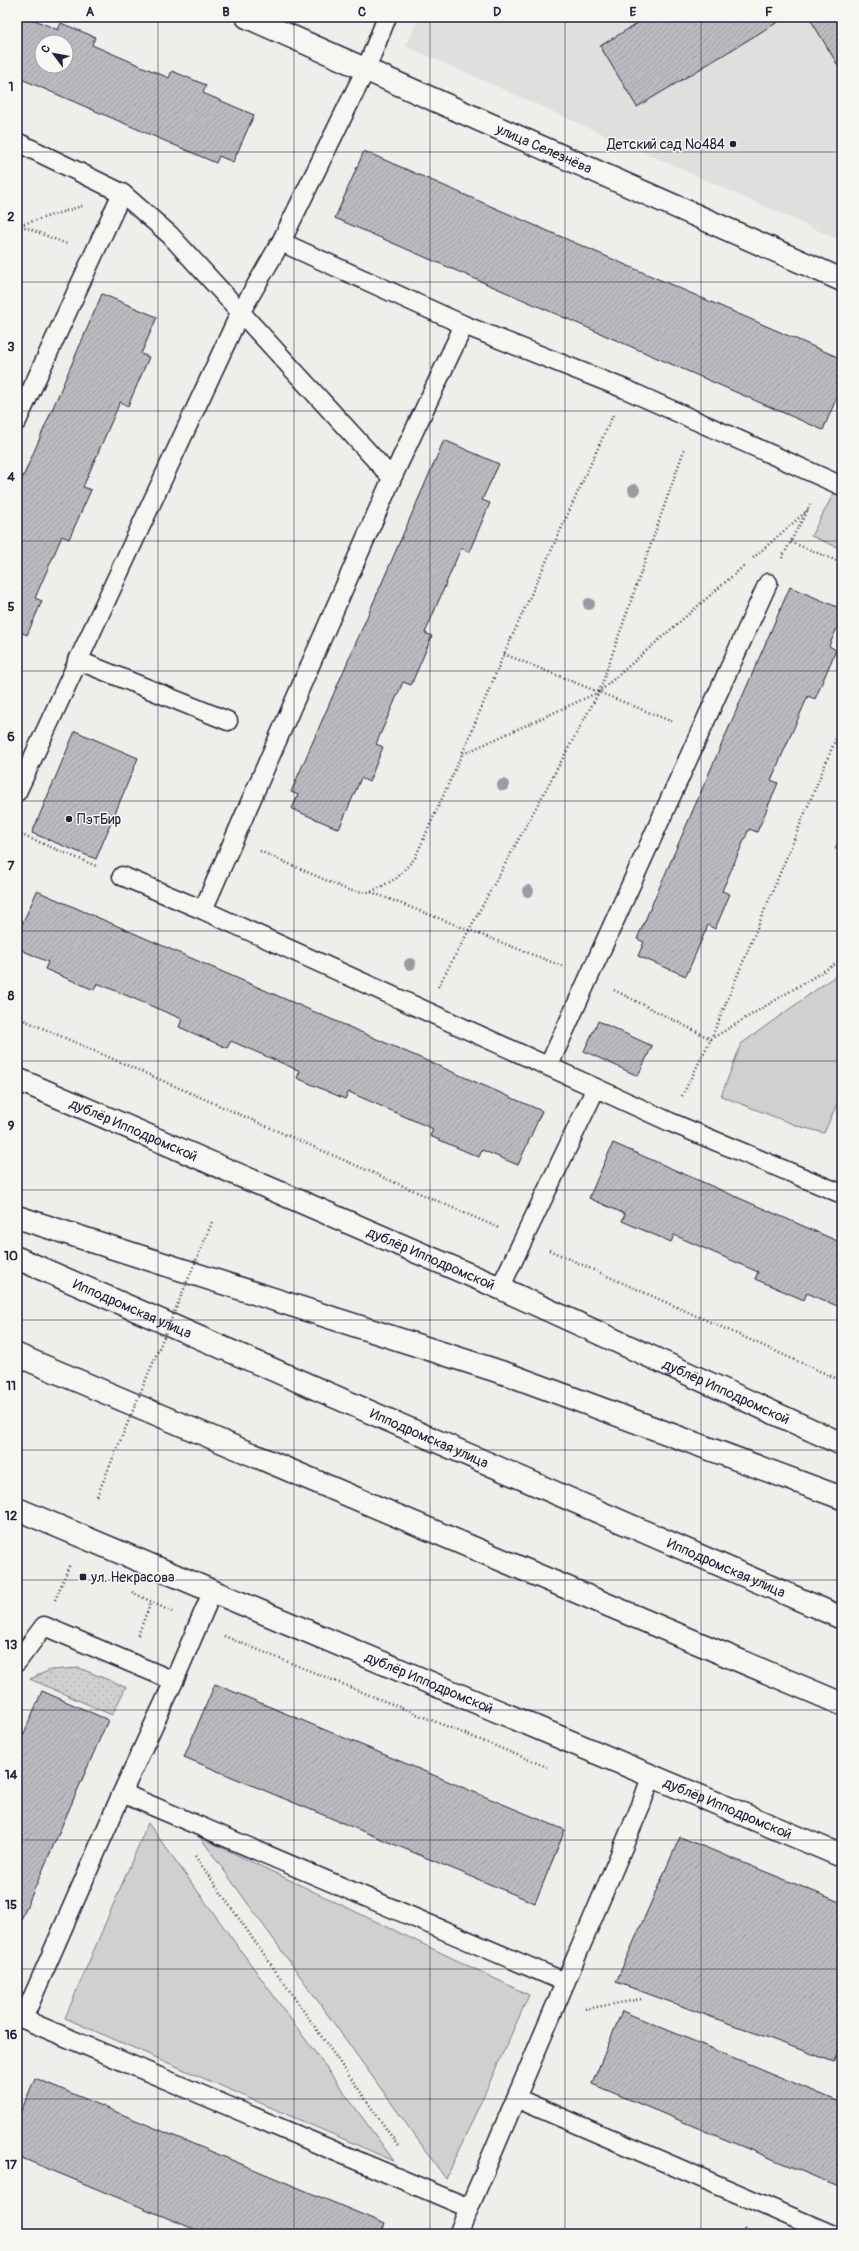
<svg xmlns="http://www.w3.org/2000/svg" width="859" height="2251" font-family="Pangolin,sans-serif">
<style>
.built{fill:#dfdfde}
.grass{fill:url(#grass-dots);stroke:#797986}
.green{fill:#d0d0d1;stroke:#797986}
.building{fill:url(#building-hatch);stroke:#22223b;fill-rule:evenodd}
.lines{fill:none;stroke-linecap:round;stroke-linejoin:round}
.service-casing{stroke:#22223b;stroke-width:21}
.minor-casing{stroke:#22223b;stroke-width:25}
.tertiary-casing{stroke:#22223b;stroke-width:25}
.trunk-casing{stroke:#22223b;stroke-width:25}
.path{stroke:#22223b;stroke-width:2.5;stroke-dasharray:1 3;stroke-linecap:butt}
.service{stroke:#f6f6f2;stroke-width:18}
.minor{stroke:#f6f6f2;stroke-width:22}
.tertiary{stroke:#f6f6f2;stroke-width:22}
.trunk{stroke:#f6f6f2;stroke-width:22}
.path-bridge{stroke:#22223b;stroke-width:2.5;stroke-dasharray:1 3;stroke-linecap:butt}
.tree{fill:#9a9aa3}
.grid{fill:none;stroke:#22223b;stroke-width:1;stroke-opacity:0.55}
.poi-dot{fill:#22223b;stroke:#f6f6f2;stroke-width:1.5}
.labels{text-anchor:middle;stroke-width:3;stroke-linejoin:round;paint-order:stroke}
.poi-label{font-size:14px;fill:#22223b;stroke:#f6f6f2;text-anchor:start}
.street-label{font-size:14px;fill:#22223b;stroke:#f6f6f2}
.neatline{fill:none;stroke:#22223b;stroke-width:1.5}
.grid-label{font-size:13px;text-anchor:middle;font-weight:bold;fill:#22223b}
</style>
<defs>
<pattern id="grass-dots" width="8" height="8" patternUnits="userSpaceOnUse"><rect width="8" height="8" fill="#d0d0d1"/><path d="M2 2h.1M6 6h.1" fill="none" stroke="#b2b2b4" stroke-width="1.8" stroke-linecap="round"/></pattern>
<pattern id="building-hatch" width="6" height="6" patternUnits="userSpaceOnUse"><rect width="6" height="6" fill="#bbbbbf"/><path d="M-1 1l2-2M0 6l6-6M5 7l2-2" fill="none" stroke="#a0a0a5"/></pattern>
</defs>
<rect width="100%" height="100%" fill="#eeeeeb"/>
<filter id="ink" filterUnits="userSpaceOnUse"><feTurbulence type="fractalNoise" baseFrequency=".025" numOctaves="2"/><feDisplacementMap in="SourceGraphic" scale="8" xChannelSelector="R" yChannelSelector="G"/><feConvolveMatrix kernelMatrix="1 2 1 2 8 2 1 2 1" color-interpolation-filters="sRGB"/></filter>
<g filter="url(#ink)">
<!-- built -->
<path class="built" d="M419,17H842V241L406,46Z"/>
<!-- grass -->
<path class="grass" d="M79,1668L126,1687L112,1715L30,1679L50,1670Z"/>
<!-- green -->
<path class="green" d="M834,493L842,497V549L811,536Z
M842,831V851L835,849Z
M842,971V1093L824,1133L798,1126L721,1096L741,1044Z
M148,1823L394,2161L65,2018Z
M200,1837L529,1995L446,2179Z"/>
<!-- building -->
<path class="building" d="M17,17H28L58,30L61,23L95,37L92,45L169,78L172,71L206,85L203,93L254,115L233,162L219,156L216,163L19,78L23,71L17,68ZM42,42H66V66H42Z
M648,17H786L637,107L600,46Z
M809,17H842V72Z
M364,151L842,359V385L823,430L335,218Z
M102,294L157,317L141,354L149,357L128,406L120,402L83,487L91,490L69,539L62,536L35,598L42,601L27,635L20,632L17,639V491Z
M444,440L499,464L482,500L490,503L469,552L461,548L425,633L432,636L411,685L403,682L376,744L383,747L369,782L361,778L339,829L292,809L298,795L291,792Z
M790,587L842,609V617L829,646L836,650L815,699L808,696L771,780L778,783L757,832L749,829L722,891L730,894L715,929L708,925L686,976L638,956L644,942L637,939Z
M75,731L138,758L96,859L32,833Z
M37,891L542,1111L518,1165L482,1150L479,1157L430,1136L433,1129L349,1092L345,1099L297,1078L300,1071L231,1041L227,1048L179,1027L182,1019L97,983L94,990L45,969L48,962L17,948V936Z
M598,1021L652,1046L638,1076L584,1051Z
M613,1143L842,1243V1308L807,1293L804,1300L755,1279L758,1272L674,1235L671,1242L622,1221L625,1214L589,1198Z
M215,1684L565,1830L535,1903L184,1757Z
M42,1691L108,1720L17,1929V1750Z
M680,1837L842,1903V2044L834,2062L616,1982Z
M622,2011L842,2103V2188L592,2084Z
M35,2078L385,2224L381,2234H206L17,2156V2121Z"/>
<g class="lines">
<defs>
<path id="service" d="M387,17L366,69L281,242L464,325
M17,142L122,193L17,421
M122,193L170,235L392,478
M77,660L228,721
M17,792L240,313L281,242
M122,876L203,910
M549,1065L768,583
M596,1088L203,910L392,478L464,325L625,389L842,486
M500,1288L596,1088L670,1122L842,1194
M17,1662L44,1626L174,1681L122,1793L23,2019L469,2208
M174,1681L213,1590
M122,1793L565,1982
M516,2098L831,2234
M458,2234L641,1805L651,1777"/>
<g id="minor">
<path id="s1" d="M247,17L842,280"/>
</g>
<g id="tertiary">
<path id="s2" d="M17,1079L500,1288L842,1444"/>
<path id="s3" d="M17,1509L842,1856"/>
</g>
<g id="trunk">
<path d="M17,1217L510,1375L842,1498"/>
<path id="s4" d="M17,1258L842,1618"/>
<path d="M17,1355L842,1704"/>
</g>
</defs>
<!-- service casing -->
<use href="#service" class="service-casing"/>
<!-- minor casing -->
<use href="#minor" class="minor-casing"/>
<!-- tertiary casing -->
<use href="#tertiary" class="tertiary-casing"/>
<!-- trunk casing -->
<use href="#trunk" class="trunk-casing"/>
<!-- path -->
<path class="path" d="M17,224L67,244
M20,225L82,206
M791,542L842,563
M753,558L809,509
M782,558L811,503
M504,654L673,722
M463,754L599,692L745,565
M17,833L96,866
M260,851L350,891L371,892L397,878L415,858L462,754L504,654L613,415
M371,892L562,966
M438,987L599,692L685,447
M614,990L711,1039L842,960
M17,1017L499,1228
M682,1096L711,1039L842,724
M549,1250L842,1381
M132,1592L172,1612
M55,1600L70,1564
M138,1635L151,1602
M224,1636L547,1767
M195,1856L399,2147
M585,2009L642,1999
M744,2228L748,2234"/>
<!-- service -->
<use href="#service" class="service"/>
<!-- minor -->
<use href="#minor" class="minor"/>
<!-- tertiary -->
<use href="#tertiary" class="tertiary"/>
<!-- trunk -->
<use href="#trunk" class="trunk"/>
<!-- path-bridge -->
<path class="path-bridge" d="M97,1496L213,1220"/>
</g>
<!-- trees -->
<g class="tree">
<circle cx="634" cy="490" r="6"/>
<circle cx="589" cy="604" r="6"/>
<circle cx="503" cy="785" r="6"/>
<circle cx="528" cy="891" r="6"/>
<circle cx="410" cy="964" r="6"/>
</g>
</g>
<!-- grid -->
<path class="grid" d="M158,17V2234M294,17V2234M430,17V2234M565,17V2234M701,17V2234M17,152H842M17,282H842M17,411H842M17,541H842M17,671H842M17,801H842M17,931H842M17,1061H842M17,1190H842M17,1320H842M17,1450H842M17,1580H842M17,1710H842M17,1840H842M17,1969H842M17,2099H842"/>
<!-- markers -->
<g class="poi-dot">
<circle cx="733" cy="144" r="4"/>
<circle cx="69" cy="819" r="4"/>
<rect x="79" y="1573" width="8" height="8" rx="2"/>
</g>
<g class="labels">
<!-- poi labels -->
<g class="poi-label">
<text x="725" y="149" text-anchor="end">Детский сад №484</text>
<text x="77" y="824">ПэтБир</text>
<text x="91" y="1582">ул. Некрасова</text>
</g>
<!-- street labels -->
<g class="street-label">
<text dy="5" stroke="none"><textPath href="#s1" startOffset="325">улица Селезнёва</textPath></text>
<text dy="5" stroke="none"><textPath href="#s2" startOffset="127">дублёр Ипподромской</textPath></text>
<text dy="5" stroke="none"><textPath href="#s2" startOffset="451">дублёр Ипподромской</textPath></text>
<text dy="5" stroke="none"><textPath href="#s4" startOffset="126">Ипподромская улица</textPath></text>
<text dy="5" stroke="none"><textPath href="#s2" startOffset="775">дублёр Ипподромской</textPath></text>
<text dy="5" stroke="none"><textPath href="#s4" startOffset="450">Ипподромская улица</textPath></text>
<text dy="5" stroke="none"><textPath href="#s4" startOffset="774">Ипподромская улица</textPath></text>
<text dy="5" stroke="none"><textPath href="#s3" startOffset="447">дублёр Ипподромской</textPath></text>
<text dy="5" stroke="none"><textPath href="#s3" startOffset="771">дублёр Ипподромской</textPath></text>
</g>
</g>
<!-- margin -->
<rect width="859" height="2251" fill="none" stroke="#f6f6f2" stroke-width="44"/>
<!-- north arrow -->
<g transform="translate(54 54) rotate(302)"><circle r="19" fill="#f6f6f2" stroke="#a1a1a9"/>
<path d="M0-3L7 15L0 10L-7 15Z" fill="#22223b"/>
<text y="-6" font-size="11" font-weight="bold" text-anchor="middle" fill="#22223b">С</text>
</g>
<rect x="22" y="22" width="815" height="2207" class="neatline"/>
<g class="grid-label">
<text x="90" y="16">A</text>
<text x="226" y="16">B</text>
<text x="362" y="16">C</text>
<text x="497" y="16">D</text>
<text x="633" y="16">E</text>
<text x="769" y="16">F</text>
<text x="11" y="91">1</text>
<text x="11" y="221">2</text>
<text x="11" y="351">3</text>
<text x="11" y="481">4</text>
<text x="11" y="611">5</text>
<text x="11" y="741">6</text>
<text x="11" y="870">7</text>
<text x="11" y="1000">8</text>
<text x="11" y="1130">9</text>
<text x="11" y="1260">10</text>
<text x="11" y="1390">11</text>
<text x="11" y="1520">12</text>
<text x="11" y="1649">13</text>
<text x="11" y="1779">14</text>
<text x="11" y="1909">15</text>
<text x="11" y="2039">16</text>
<text x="11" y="2169">17</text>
</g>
</svg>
